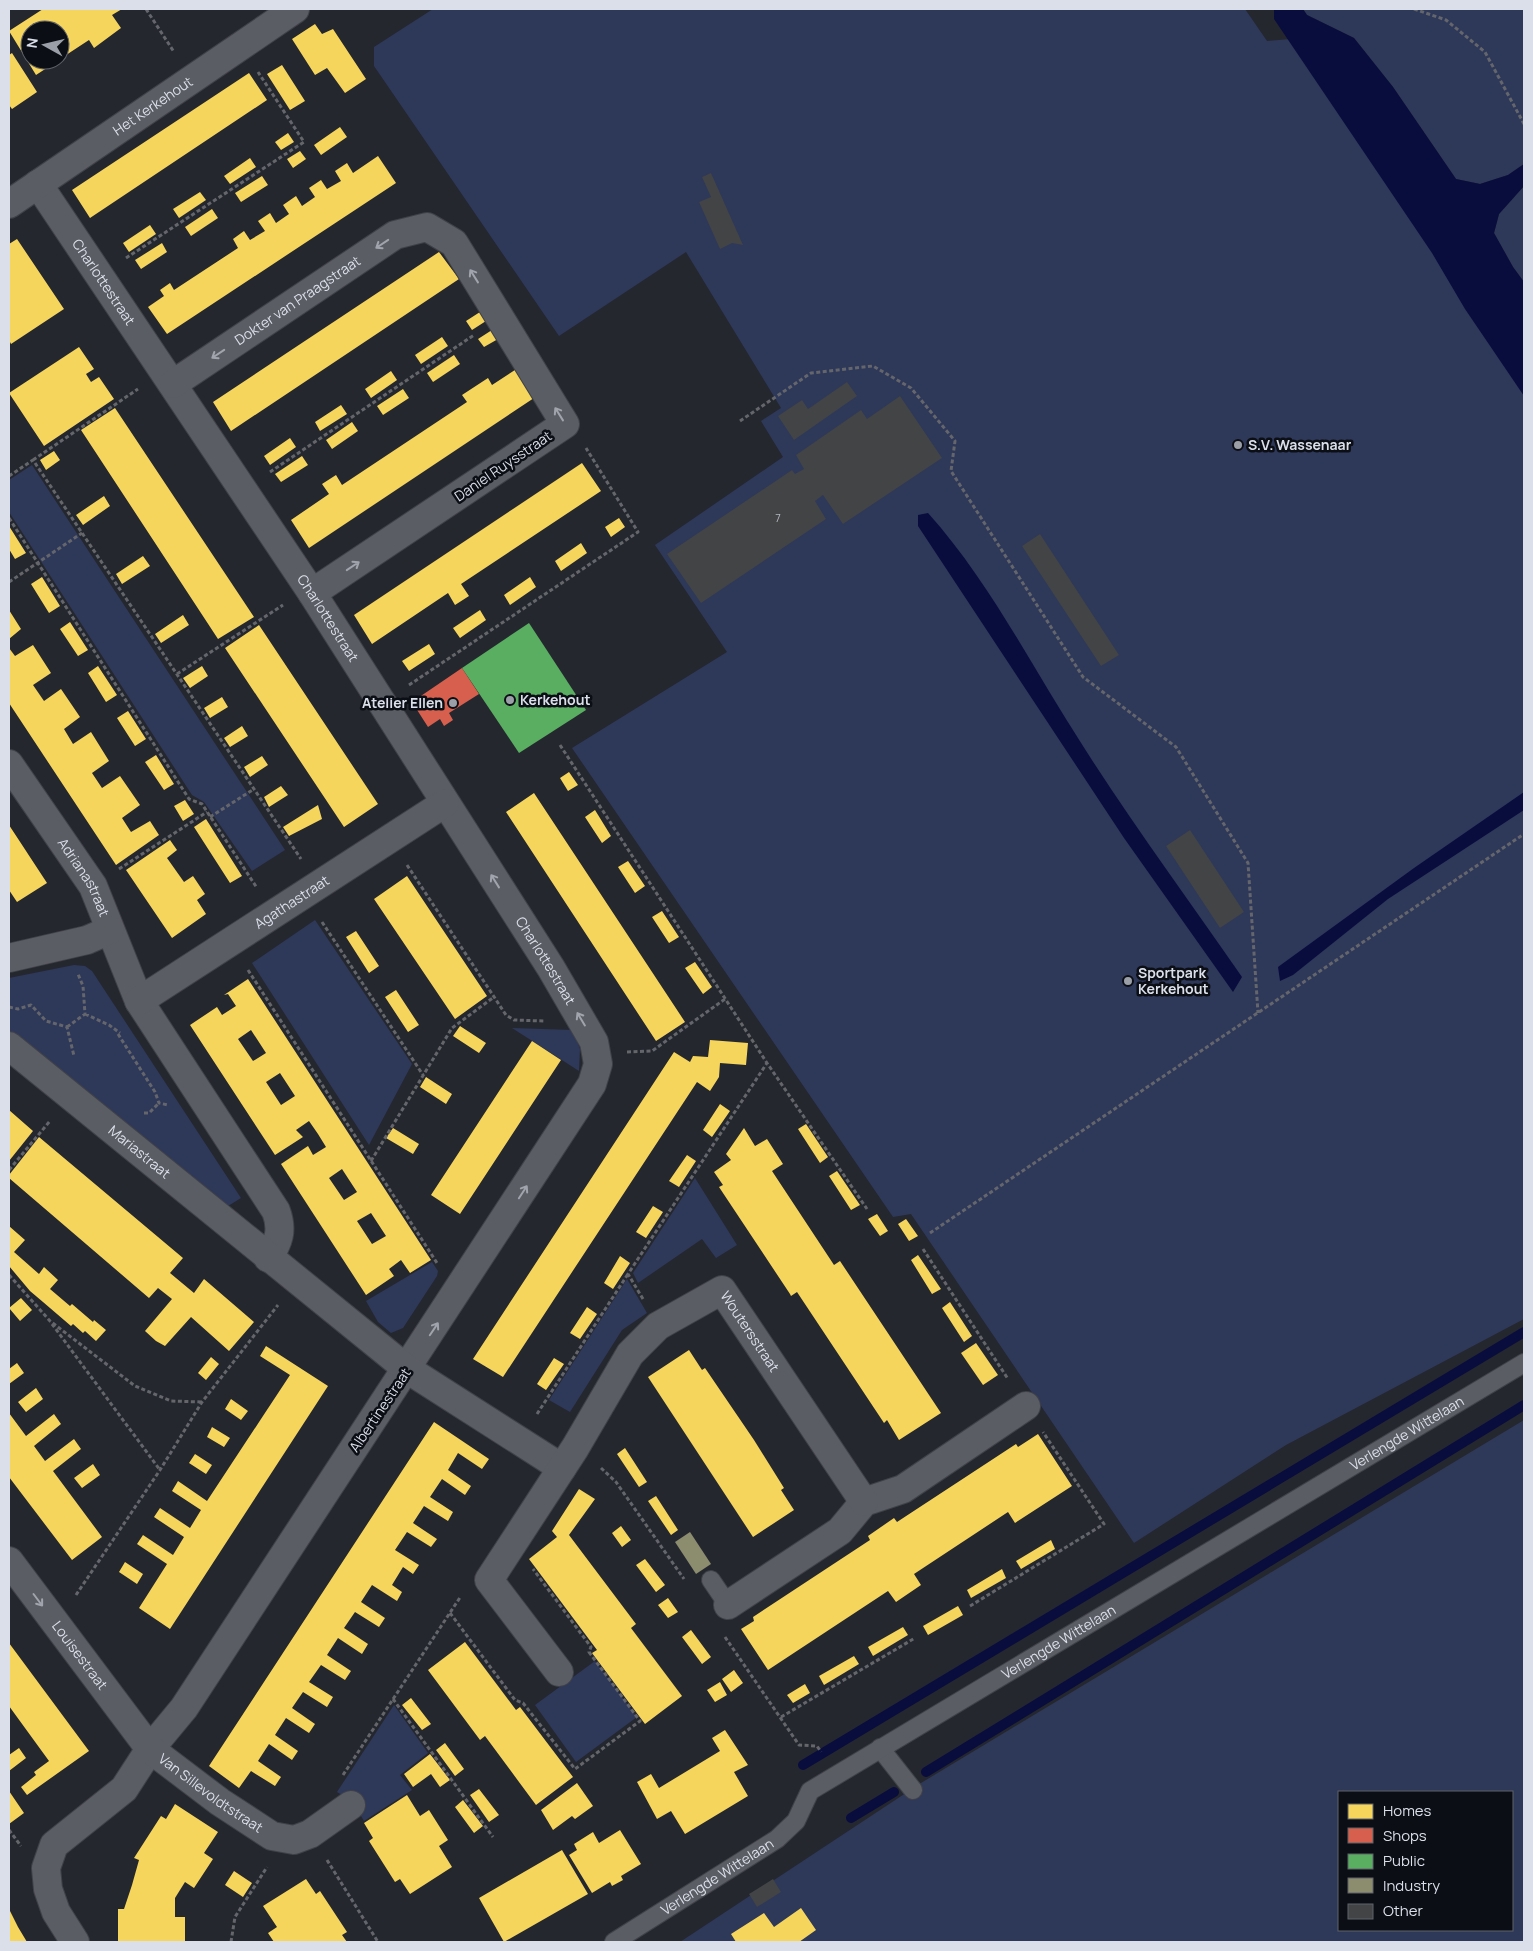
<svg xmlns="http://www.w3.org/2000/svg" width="1533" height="1951" font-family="Manrope,sans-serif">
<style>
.green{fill:#2e3859;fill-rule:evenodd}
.water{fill:#090d3e}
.homes{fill:#f6d55c;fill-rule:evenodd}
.shops{fill:#d6604d}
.public{fill:#5aae61}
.industry{fill:#8c8c6e}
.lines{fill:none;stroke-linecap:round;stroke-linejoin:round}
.stream{stroke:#090d3e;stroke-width:10}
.building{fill:#424446}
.service-casing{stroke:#404249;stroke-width:20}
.minor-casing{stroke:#404249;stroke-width:30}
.path{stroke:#64666c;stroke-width:3;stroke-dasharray:4 2.5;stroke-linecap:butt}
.service{stroke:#5b5d64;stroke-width:18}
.minor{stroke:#5b5d64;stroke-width:28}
.oneway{stroke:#a1a4ad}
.poi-dot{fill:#9b9fa8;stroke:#0c0e15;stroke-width:2}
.labels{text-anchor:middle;stroke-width:5;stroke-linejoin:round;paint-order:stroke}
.number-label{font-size:11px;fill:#b5b8c0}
.street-label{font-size:14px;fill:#dbdfe9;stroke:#0c0e15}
.poi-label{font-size:14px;font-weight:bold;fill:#dbdfe9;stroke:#0c0e15;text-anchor:start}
</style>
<rect width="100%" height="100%" fill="#25272f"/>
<!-- green -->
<path class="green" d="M433,9H1245L1267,41L1291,39L1524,338V1319L1286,1445L1134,1543L911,1214L893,1217L572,748L727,652L655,545L783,457L761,421L781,408L686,252L559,336L374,66V47Z
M1303,9H1524V164L1508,175L1480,184L1456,179L1393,87L1354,38L1307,15Z
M1524,186V282L1513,267L1494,233L1499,214Z
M32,465L285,850L252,871L204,802L192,795L9,512V480Z
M315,920L412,1064L369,1145L252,963Z
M74,965L85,966L92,971L241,1198L220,1211L9,1032V978Z
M512,1028L573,1030L580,1049L579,1071Z
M695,1178L737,1245L716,1258L702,1239L638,1283L633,1273Z
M432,1262L438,1271L437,1276L403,1328L391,1333L378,1322L366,1301Z
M627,1279L647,1313L622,1330L570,1412L549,1400Z
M1524,1420V1942H680L921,1783ZM1339,1792H1512V1930H1339Z
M595,1661L637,1717L576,1762L535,1705Z
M394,1705L428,1753L400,1775L412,1790L364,1821L352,1801L337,1792Z"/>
<!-- water -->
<path class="water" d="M1274,9H1303L1307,15L1354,38L1393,87L1456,179L1480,184L1508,175L1524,164V186L1499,214L1494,233L1513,267L1524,282V396L1465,309L1432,253L1274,19Z
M928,513C990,582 1033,669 1083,746C1133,825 1189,900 1242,977L1233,992L1124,838L918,526V515Z
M1524,792V810L1388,899L1293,975L1280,981L1278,967L1414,868Z"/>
<!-- homes -->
<path class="homes" d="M43,9H122L112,15L121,28L94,48L89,40L60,59V30H30V60H59L36,75L9,31Z
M315,24L322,34L333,29L366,79L345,93L327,68L315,75L292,39Z
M12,53L37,92L12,109L9,105V55Z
M282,65L305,101L290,110L267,74Z
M249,73L267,100L90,218L72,190Z
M340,127L347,137L321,155L314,145Z
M288,133L294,142L281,150L275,142Z
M300,151L306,159L293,168L287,159Z
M378,156L396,183L167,334L148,307L164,296L160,290L170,283L174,290L238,248L233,239L244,231L250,240L265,231L258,221L270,213L276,223L289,214L283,205L296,196L302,206L315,197L309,188L321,180L327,189L341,181L335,171L347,163L353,173Z
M250,158L256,167L230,184L224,176Z
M262,176L268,185L241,202L235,193Z
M200,192L206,200L179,218L173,209Z
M212,209L218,218L191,236L185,227Z
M150,225L156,234L129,252L123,243Z
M17,239L64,309L11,344L9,340V244Z
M162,243L167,252L141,269L135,260Z
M439,252L459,279L231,431L213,402Z
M480,312L486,321L472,330L466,321Z
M492,330L498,339L484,347L478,339Z
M442,337L448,346L421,364L415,355Z
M79,347L94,369L86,374L91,382L99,377L114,399L44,446L9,393Z
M454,355L460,364L433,382L427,373Z
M518,368L537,396L309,548L291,520L329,494L322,484L336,475L342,485L467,402L462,395L488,378L492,385Z
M391,371L397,380L371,398L365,389Z
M403,389L409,398L383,415L377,406Z
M341,405L347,414L320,431L315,422Z
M115,408L254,617L218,639L81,430Z
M352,422L358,431L332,449L326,440Z
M290,438L296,447L270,465L264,456Z
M54,451L60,460L46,470L40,460Z
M302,456L308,465L281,482L275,474Z
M582,463L601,491L461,584L469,596L455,605L448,593L372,644L354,615Z
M104,496L110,506L83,525L76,515Z
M619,518L625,527L611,537L605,527Z
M9,526L26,553L15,559L9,549Z
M581,543L587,553L561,571L555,561Z
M143,556L150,566L122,584L116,574Z
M42,577L60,606L49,613L31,584Z
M530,577L536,587L510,605L504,595Z
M9,610L21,629L9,639Z
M480,610L486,620L460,638L453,628Z
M183,615L189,625L161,643L155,634Z
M70,622L88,650L78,656L60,629Z
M259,625L378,804L344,827L225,648Z
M429,644L435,654L409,671L402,661Z
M33,645L51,673L33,685L44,701L61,689L80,717L64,729L73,744L91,732L109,761L92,773L102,788L120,776L140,805L122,818L131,832L150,821L159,835L116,865L9,703V648L15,656Z
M98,666L117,695L106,702L88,673Z
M202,666L208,676L190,688L183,678Z
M222,697L228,707L210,718L204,708Z
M128,711L146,739L135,746L117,718Z
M242,726L248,736L230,747L224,738Z
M156,755L174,784L164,790L145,762Z
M262,756L268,765L250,777L244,767Z
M569,772L578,785L568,791L560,778Z
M281,786L288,795L269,807L264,797Z
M534,793L685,1022L656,1041L506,812Z
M185,800L194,814L183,821L174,806Z
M318,805L322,819L289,836L283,827Z
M595,810L611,836L602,843L585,817Z
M206,819L242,876L230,883L194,827Z
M9,825L47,883L17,902L9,890Z
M170,840L177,850L167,858L184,882L193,876L205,894L197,900L206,914L172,938L126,870Z
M628,861L645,886L635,893L618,867Z
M407,876L487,996L455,1019L374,899Z
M662,911L679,937L669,943L652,917Z
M356,931L379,966L369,973L346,937Z
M695,962L712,987L703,994L685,968Z
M248,979L431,1260L410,1273L401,1260L389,1269L394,1276L366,1295L281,1164L308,1146L313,1155L326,1147L318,1134L309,1121L296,1130L303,1137L275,1155L190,1025L217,1007L222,1015L236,1006L228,994L224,995ZM251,1030L266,1053L253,1061L238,1039ZM280,1073L295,1096L281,1105L266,1082ZM342,1169L357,1192L344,1200L329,1178ZM371,1213L386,1236L372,1244L357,1221Z
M396,990L419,1025L408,1032L385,997Z
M460,1026L486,1043L479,1053L453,1036Z
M710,1040L748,1043L746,1065L720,1063L719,1077L710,1091L697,1082L503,1377L473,1359L674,1052L690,1062L693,1056L708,1057Z
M532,1041L561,1060L460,1214L431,1195Z
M426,1077L452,1094L446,1104L420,1087Z
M720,1104L730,1111L712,1137L703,1130Z
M9,1110L33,1131L9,1161Z
M806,1124L828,1157L820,1163L798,1129Z
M393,1128L419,1144L413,1154L386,1138Z
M744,1128L755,1146L767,1139L783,1164L772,1171L834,1265L840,1261L941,1413L899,1440L887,1420L884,1423L797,1292L791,1296L790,1294L719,1187L723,1185L714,1172L731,1160L726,1154Z
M39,1137L183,1258L170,1273L194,1293L204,1279L254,1322L229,1351L191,1317L165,1346L156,1341L145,1331L172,1299L158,1288L149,1298L9,1178V1175Z
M687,1155L696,1161L679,1187L669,1181Z
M837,1171L860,1205L851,1210L829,1176Z
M653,1206L663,1212L646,1238L636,1232Z
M877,1214L888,1231L880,1236L868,1219Z
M906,1219L918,1236L909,1241L898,1224Z
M9,1226L25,1240L14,1252L39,1274L44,1267L58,1280L50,1289L70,1306L72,1304L93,1322L94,1320L106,1330L96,1341L85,1331L83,1333L73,1324L71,1326L43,1302L30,1291L9,1266Z
M918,1255L941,1289L932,1294L911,1260Z
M620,1256L630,1263L613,1289L604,1283Z
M21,1298L32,1310L20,1321L9,1308Z
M950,1302L972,1336L964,1342L942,1308Z
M587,1307L597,1314L580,1339L570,1333Z
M976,1343L998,1375L983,1385L961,1353Z
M266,1346L328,1386L170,1629L139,1608L167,1564L137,1544L143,1535L173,1555L184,1537L154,1517L160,1508L190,1528L201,1510L172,1491L178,1481L207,1501L261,1419L290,1375L260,1356Z
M689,1350L702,1370L705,1368L754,1440L784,1488L781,1490L794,1510L753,1537L648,1377Z
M211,1357L219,1364L206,1380L198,1373Z
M554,1358L564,1364L546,1390L537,1384Z
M17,1363L24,1373L9,1384V1369Z
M36,1388L43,1399L26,1412L18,1402Z
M231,1399L248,1411L241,1420L225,1409Z
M9,1413L26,1436L54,1414L61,1424L34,1446L45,1461L74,1439L81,1449L53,1471L102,1537L72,1560L9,1477Z
M434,1422L489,1459L482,1469L458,1453L448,1470L471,1486L465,1495L442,1479L430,1497L453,1512L448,1521L424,1506L413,1523L437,1539L431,1547L407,1532L395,1550L419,1565L413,1574L403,1567L392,1585L402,1592L397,1601L372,1585L361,1602L385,1618L379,1627L355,1612L344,1628L368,1644L362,1654L338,1638L327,1655L351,1671L345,1680L321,1665L309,1682L333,1697L327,1707L303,1692L292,1708L315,1724L309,1733L286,1718L275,1735L298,1751L292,1760L269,1744L258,1761L281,1777L275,1786L251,1771L239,1788L209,1766Z
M212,1427L230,1438L224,1447L207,1437Z
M1038,1434L1072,1486L1015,1523L1008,1512L914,1574L921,1585L896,1602L888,1591L768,1670L741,1629L754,1621L753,1617L870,1540L868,1536L894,1518L897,1522L1016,1444L1018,1447Z
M625,1448L647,1482L639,1487L617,1454Z
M195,1454L212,1465L206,1474L189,1463Z
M93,1464L100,1475L82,1488L74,1478Z
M579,1489L595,1499L569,1535L636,1624L631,1628L682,1696L645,1724L592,1653L597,1650L529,1559L557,1537L552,1531Z
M656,1496L678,1530L671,1535L648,1501Z
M621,1526L631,1540L622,1547L612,1533Z
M1051,1540L1055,1549L1021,1569L1016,1561Z
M645,1559L665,1585L656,1592L636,1565Z
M125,1562L143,1574L137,1584L119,1572Z
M1002,1569L1006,1578L971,1598L967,1590Z
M668,1598L678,1612L668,1618L658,1605Z
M958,1606L963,1615L928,1635L923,1626Z
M903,1627L908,1635L873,1656L868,1647Z
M691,1630L711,1657L702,1664L682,1637Z
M465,1642L516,1710L520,1707L573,1777L536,1805L485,1736L480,1740L428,1670Z
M9,1643L89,1751L27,1795L21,1787L36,1775L34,1772L49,1761L9,1706Z
M854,1656L859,1664L824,1685L819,1676Z
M734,1670L743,1683L731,1692L722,1679Z
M720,1682L727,1695L715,1702L707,1690Z
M805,1684L810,1693L793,1703L787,1695Z
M411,1698L431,1724L422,1730L402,1705Z
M725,1730L748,1765L734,1772L748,1796L685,1834L671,1811L657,1819L637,1782L651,1774L659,1788L720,1751L712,1738Z
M445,1743L464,1769L455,1776L436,1750Z
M19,1748L26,1758L9,1771V1755Z
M430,1754L450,1780L440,1787L431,1774L413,1787L404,1774Z
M577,1783L593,1806L575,1819L572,1816L553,1830L541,1810Z
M479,1789L499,1815L489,1822L470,1795Z
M9,1791L24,1813L9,1824Z
M407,1795L420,1816L429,1810L448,1840L439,1846L452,1867L410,1894L400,1879L395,1882L369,1841L373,1838L364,1823Z
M463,1800L483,1826L474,1833L455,1807Z
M175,1804L218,1832L204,1853L213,1859L194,1888L185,1882L175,1898V1917H185V1942H118V1909H124L132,1885L139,1860L134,1858L161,1816L166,1819Z
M620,1830L641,1864L621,1876L623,1880L612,1886L610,1882L592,1893L569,1855L577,1850L574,1844L593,1832L599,1843Z
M562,1850L588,1894L504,1942L479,1898Z
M234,1871L252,1883L243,1897L225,1885Z
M306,1879L316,1894L320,1891L347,1932L342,1935L347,1942H274L268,1933L277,1927L263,1906Z
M801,1908L816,1930L799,1942H736L731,1934L764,1913L774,1927Z
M9,1909L18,1927L27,1942H9Z"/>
<!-- shops -->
<path class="shops" d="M462,668L479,694L449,713L453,720L444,726L440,719L428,727L412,702Z"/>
<!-- public -->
<path class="public" d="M529,623L586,710L519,753L462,668Z"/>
<!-- industry -->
<path class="industry" d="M690,1532L711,1564L696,1574L675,1542Z"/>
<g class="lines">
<!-- stream -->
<path class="stream" d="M803,1765L1524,1332
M926,1772L1524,1405
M851,1818L894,1792"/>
</g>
<!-- building -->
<path class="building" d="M711,173L743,245L732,243L720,249L699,202L711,197L702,177Z
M847,382L857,396L794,440L778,416L802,400L808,409Z
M900,396L942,458L843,524L823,495L815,501L826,519L701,603L667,554L792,470L795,474L804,469L796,455L861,410L867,419Z
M1040,534L1119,655L1101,666L1022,546Z
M1190,830L1244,912L1220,928L1166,846Z
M773,1879L781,1892L757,1907L749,1894Z"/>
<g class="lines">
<defs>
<g id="service">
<path d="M711,1580L728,1605"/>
<path d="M880,1748L913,1790"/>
<path id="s1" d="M614,1942L777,1839L796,1821L810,1791L1524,1363"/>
</g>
<g id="minor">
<path id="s2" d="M38,184L312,593L551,968L594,1042L598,1064L592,1084L184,1708L150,1749L124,1789L54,1845L46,1868L48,1889L56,1912L75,1942"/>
<path id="s3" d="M9,204L295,9"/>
<path id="s4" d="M173,384L395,235L427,227L454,243L565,424L312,593"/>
<path id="s5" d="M9,764L93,886L139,1001L276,1211C283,1230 279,1242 268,1258"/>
<path d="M9,958L87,940L110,930"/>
<path id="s6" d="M139,1001L445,803"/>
<path id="s7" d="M9,1046L407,1369L562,1468"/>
<path id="s8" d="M9,1561L150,1749L220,1802L272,1836L294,1840L310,1834L351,1805"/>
<path d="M728,1605L840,1531L864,1502L903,1489L1026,1406"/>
<path id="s9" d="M559,1672L489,1580L575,1448L630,1354L658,1326L722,1290L864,1502"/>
</g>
</defs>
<!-- service casing -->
<use href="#service" class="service-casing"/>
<!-- minor casing -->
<use href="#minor" class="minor-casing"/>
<!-- path -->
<path class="path" d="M146,9L174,52
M1414,9L1446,20L1485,52L1524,124
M126,258L304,142L258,72
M740,421L811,373L873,366L911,388L955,441L951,471L1083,677L1176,747L1248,863L1258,1013
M33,460L138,389
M270,472L474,335
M9,476L33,460L301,859
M9,518L189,799L202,804L257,888
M9,582L82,533
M177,674L283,605
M409,685L638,532L586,448
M560,745L767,1063
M210,817L254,789
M407,865L506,1015L514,1020L544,1021
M119,869L207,812
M322,922L423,1075
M248,970L437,1263
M9,1007L18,1009L31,1005L46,1021L67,1027L74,1056
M85,1014L109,1025L120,1033
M67,1027L85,1014L83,986L78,974
M118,1034L155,1092L159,1103L168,1105
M627,1052L652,1051L725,999
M144,1113H149L159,1103
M371,1161L452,1028L494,997
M9,1170L50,1121
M930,1233L1524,834
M923,1249L1008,1379
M9,1275L50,1321L135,1386L171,1401L202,1402
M643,1299L628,1274L767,1063L867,1209
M52,1324L160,1470
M537,1414L628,1274
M601,1468L616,1482L684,1579
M76,1595L160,1470L202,1402L278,1305
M970,1606L1104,1524L1043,1432
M450,1613L515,1700L523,1703L575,1769L640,1721L589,1652L591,1647L533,1569
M725,1637L799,1745L817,1746L821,1752
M393,1699L493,1837
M781,1717L915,1638
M343,1775L461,1596
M9,1830L21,1846
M327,1860L378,1942
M231,1942L235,1917L267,1867"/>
<!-- service -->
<use href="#service" class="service"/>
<!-- minor -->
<use href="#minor" class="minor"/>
</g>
<!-- one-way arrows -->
<defs><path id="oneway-shaft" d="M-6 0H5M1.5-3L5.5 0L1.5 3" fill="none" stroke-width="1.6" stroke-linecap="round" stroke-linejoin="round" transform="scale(1.25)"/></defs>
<g class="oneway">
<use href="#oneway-shaft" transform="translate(382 244) rotate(146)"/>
<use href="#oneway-shaft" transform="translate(474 276) rotate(-122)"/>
<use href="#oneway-shaft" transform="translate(218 354) rotate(146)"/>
<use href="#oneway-shaft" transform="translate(559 414) rotate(-122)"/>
<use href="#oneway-shaft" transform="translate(353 566) rotate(-34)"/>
<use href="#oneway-shaft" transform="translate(495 881) rotate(-122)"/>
<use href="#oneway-shaft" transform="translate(581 1019) rotate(-121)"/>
<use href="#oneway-shaft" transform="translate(523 1192) rotate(-57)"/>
<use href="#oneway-shaft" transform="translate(434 1329) rotate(-56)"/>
<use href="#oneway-shaft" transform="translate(38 1600) rotate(53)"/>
</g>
<!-- markers -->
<g class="poi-dot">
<circle cx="1238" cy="445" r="5"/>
<circle cx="510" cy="700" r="5"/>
<circle cx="453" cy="703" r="5"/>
<circle cx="1128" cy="981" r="5"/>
</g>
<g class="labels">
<!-- number labels -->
<g class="number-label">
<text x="778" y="522">7</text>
</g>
<!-- street labels -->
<g class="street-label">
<text dy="5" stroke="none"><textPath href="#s3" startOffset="174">Het Kerkehout</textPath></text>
<text dy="5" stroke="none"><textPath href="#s2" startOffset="118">Charlottestraat</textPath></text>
<text dy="5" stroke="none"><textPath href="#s4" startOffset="150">Dokter van Praagstraat</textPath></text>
<text transform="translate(503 466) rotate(-34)" y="5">Daniel Ruysstraat</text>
<text dy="5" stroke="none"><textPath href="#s2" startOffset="522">Charlottestraat</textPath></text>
<text dy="5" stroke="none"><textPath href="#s5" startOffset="136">Adrianastraat</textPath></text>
<text dy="5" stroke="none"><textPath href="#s6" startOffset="182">Agathastraat</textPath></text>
<text dy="5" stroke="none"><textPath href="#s2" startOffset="928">Charlottestraat</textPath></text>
<text dy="5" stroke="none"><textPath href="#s7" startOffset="168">Mariastraat</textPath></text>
<text dy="5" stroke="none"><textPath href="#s9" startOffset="545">Woutersstraat</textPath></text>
<text transform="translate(380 1410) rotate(-56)" y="5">Albertinestraat</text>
<text dy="5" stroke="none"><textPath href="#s1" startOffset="948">Verlengde Wittelaan</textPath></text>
<text dy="5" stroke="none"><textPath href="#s1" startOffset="542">Verlengde Wittelaan</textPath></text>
<text dy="5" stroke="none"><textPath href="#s8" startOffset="118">Louisestraat</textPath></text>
<text dy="5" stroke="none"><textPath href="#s8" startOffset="310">Van Sillevoldtstraat</textPath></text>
<text dy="5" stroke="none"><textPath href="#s1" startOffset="122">Verlengde Wittelaan</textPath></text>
</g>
<!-- poi labels -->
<g class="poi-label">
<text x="1248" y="450">S.V. Wassenaar</text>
<text x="520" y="705">Kerkehout</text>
<text x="443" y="708" text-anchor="end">Atelier Ellen</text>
<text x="1138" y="978">Sportpark<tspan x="1138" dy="16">Kerkehout</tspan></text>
</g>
</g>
<!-- border -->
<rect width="1533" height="1951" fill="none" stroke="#dbdfe9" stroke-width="20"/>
<!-- legend -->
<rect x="1338" y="1791" width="175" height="140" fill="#0c0e15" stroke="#5f626a"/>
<rect x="1348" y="1804" width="25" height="15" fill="#f6d55c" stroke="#5f626a"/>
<text x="1383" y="1816" font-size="15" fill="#dbdfe9">Homes</text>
<rect x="1348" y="1828" width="25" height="15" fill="#d6604d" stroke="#5f626a"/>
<text x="1383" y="1841" font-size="15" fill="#dbdfe9">Shops</text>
<rect x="1348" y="1854" width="25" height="15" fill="#5aae61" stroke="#5f626a"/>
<text x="1383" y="1866" font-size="15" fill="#dbdfe9">Public</text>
<rect x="1348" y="1878" width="25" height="15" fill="#8c8c6e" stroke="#5f626a"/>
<text x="1383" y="1891" font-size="15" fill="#dbdfe9">Industry</text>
<rect x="1348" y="1904" width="25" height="15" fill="#424446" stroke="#5f626a"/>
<text x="1383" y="1916" font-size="15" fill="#dbdfe9">Other</text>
<!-- north arrow -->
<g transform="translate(45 45) rotate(278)"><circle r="24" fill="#0c0e15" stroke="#5f626a"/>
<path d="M0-4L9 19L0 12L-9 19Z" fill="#9b9fa8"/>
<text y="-8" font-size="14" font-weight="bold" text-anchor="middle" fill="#dbdfe9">N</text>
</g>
</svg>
